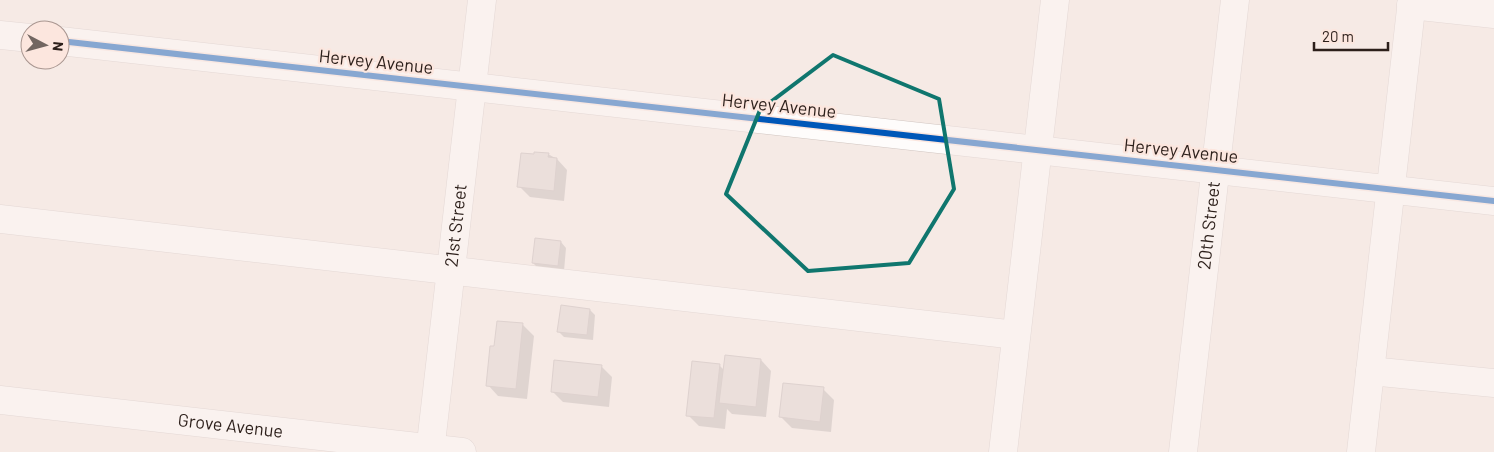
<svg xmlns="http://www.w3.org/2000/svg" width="1494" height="452" font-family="Barlow,sans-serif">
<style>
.shadow{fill:#0003}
.building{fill:#ded2cf;stroke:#c1b5b2}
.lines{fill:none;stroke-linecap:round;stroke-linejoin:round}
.minor-casing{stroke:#d0c5c0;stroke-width:29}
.minor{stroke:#fefcfb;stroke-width:28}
.cycleway-casing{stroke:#fce6de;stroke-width:9}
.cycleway{stroke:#0057b8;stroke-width:6}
.marked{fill:none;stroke:#0f766e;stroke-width:4;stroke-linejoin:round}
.labels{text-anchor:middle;stroke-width:4.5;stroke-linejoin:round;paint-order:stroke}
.street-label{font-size:18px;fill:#2c1f1a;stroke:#fce6de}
</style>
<rect width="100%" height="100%" fill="#f5eae5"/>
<!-- shadow -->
<path class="shadow" d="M548,154L557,159L567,170L564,201L530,197L519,186Z
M561,242L566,248L564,271L538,268L533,263Z
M590,310L595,315L593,340L564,337L559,332Z
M523,325L534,336L527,399L498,396L488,385L496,348Z
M761,360L771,371L766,417L732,414L727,409L725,429L699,426L688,415L719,365L724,370Z
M601,366L612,377L609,407L563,402L552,391Z
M823,389L834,400L831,432L792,428L781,417Z"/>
<!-- building -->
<path class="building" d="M534,152L549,153L548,157L557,158L554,191L517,187L521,153L534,154Z
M535,238L561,241L558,266L532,263Z
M561,305L590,309L587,335L557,332Z
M497,321L523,323L516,389L486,386L490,346H494Z
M725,355L761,359L756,407L719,403Z
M554,360L602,365L598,397L551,392Z
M692,361L720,364L714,418L686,416Z
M783,383L824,387L820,422L779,417Z"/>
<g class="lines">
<defs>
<g id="minor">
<path d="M1411,5L1494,14"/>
<path d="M0,35L30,38"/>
<path d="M60,41L1494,201"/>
<path d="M0,219L1016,335"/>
<path d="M1370,371L1494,383"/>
<path id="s1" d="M0,400L462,452"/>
<path id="s2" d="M430,452L482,0"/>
<path d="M1003,452L1055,0"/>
<path id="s3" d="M1183,452L1235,0"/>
<path d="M1361,452L1412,0"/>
</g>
</defs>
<!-- minor casing -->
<use href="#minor" class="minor-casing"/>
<!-- minor -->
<use href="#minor" class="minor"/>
<defs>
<path id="cycleway" d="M60,41L1494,201"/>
</defs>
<!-- cycleway casing -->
<use href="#cycleway" class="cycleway-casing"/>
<!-- cycleway -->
<use href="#cycleway" class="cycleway"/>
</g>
<!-- marked area -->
<path d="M0 0H1494V452H0ZM833,55L939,99L954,189L909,263L808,271L726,194L760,110Z" fill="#f5eae5" fill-opacity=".55" fill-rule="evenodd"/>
<path class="marked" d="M833,55L939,99L954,189L909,263L808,271L726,194L760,110Z"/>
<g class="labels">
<!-- street labels -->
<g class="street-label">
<text transform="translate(376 62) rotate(6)" y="6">Hervey Avenue</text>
<text transform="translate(779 106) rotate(6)" y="6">Hervey Avenue</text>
<text transform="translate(1181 151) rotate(6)" y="6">Hervey Avenue</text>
<text dy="6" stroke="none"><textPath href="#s2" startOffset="228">21st Street</textPath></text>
<text dy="6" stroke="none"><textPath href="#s3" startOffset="228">20th Street</textPath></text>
<text dy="6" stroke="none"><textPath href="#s1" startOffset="232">Grove Avenue</textPath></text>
</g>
</g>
<!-- north arrow -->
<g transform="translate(45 45) rotate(96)"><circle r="24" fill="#fce6de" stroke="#a99690"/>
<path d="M0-4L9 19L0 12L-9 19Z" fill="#726661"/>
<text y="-8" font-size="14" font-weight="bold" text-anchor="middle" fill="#2c1f1a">N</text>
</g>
<!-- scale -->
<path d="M1314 42v8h74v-8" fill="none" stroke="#2c1f1a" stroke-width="2.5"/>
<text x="1322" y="42" font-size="15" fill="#2c1f1a" stroke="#fce6de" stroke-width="4" paint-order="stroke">20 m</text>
</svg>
